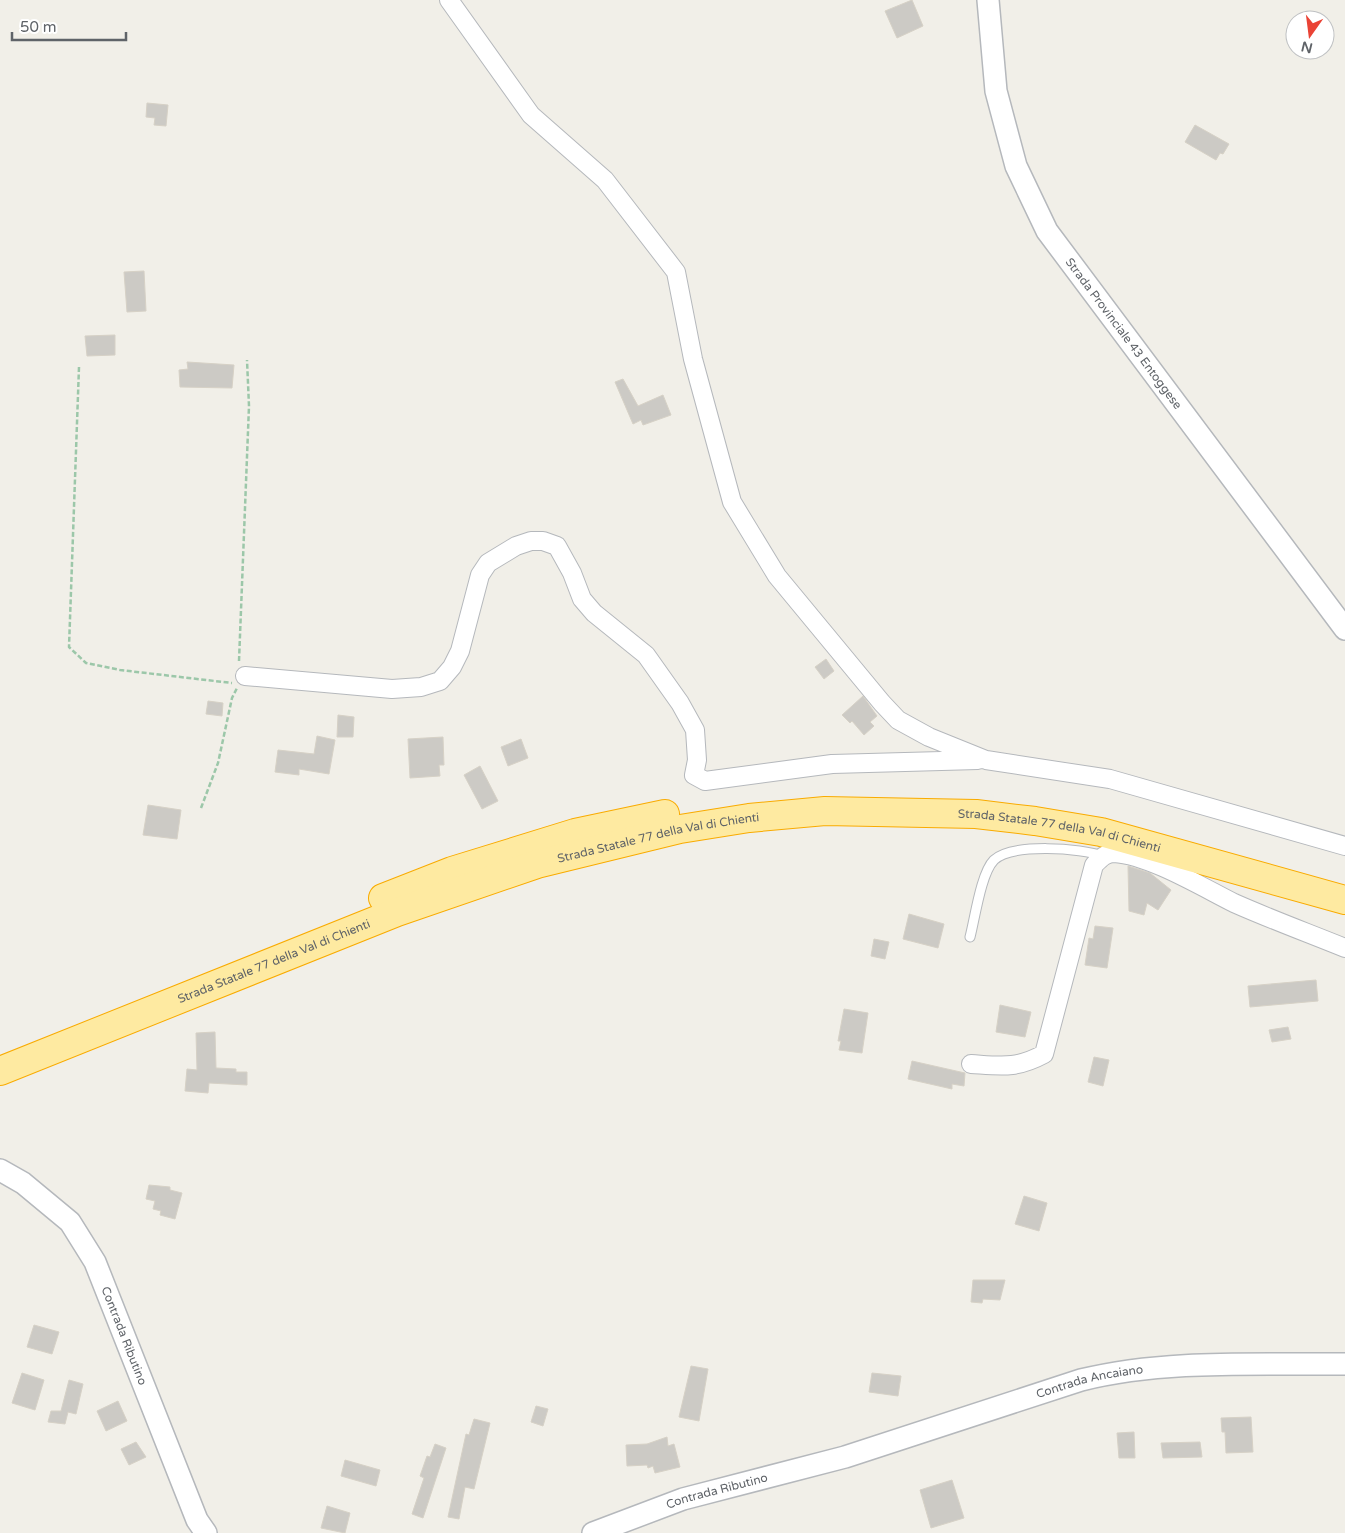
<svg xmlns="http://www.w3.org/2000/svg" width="1345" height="1533" font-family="'Varela Round',sans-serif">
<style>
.building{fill:#cccac5;stroke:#d6d1c6}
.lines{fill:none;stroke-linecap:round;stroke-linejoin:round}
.service-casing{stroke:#b5b8bc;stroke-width:11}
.minor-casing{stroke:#b5b8bc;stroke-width:20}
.tertiary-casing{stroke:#b5b8bc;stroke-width:24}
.trunk-casing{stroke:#f9ab00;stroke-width:30}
.path{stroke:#9cc7a9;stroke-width:2.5;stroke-dasharray:5 2.5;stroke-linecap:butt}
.service{stroke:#fff;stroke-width:9}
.minor{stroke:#fff;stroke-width:18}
.tertiary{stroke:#fff;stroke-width:21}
.trunk{stroke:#feeaa1;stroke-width:28}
.labels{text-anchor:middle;stroke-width:5;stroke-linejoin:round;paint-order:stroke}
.street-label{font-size:12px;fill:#5f6368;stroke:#fff}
</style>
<rect width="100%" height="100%" fill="#f1efe8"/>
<!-- building -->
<path class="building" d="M912,0L923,26L897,38L885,11Z
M147,103L168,105L166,126L154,125L155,118L146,117Z
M1195,125L1229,144L1223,154L1220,153L1216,160L1185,142Z
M144,271L146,311L127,312L124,272Z
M115,335V355L87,356L85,336Z
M187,362L234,365L232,388L180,387L179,370L188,369Z
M623,379L638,406L663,395L671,415L643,425L641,420L633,424L615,382Z
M826,659L834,671L824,679L815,667Z
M863,696L877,716L870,722L874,726L864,735L852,721L850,723L842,715Z
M208,701L223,703L222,716L206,714Z
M338,715L354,717L353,737H337Z
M317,736L335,740L329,774L299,769V775L275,772L278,750L314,754Z
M443,737L444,765H439L440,776L410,778L408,739Z
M521,739L528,758L508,766L501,747Z
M480,766L498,801L482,809L464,775Z
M148,805L181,810L177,839L143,835Z
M1128,866L1150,873L1171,890L1158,910L1147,903L1144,915L1129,911Z
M909,914L944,924L938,948L903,939Z
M1095,926L1113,928L1107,968L1085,965L1089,938L1093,939Z
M874,939L889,942L885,959L871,956Z
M1316,980L1318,1001L1250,1007L1248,986Z
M1000,1005L1031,1012L1025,1037L996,1032Z
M844,1009L868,1013L862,1053L839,1050L841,1041H838Z
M1288,1027L1291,1039L1272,1042L1269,1030Z
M215,1032L216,1068L236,1069V1072H247V1085L209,1083L208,1093L185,1091L187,1069L197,1070L196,1033Z
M1094,1057L1109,1060L1103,1086L1088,1082Z
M912,1061L965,1073L964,1086L952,1084V1089L908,1079Z
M149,1185L170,1187V1190L182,1193L175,1219L160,1215L161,1211L153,1209L155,1201L146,1199Z
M1024,1196L1047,1203L1039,1231L1015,1224Z
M973,1280H1005L1000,1300L983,1299L982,1303L971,1302Z
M34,1325L59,1332L52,1354L27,1347Z
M691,1366L708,1369L699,1421L679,1417Z
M22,1373L44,1380L35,1410L12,1403Z
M872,1373L901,1376L898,1396L869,1392Z
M69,1380L83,1384L76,1414L68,1412L65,1424L48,1422L51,1411H61Z
M118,1401L127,1421L106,1431L97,1411Z
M536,1406L548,1409L543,1426L531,1422Z
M1251,1417L1253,1452L1226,1453L1225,1432H1222L1221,1418Z
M474,1419L490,1423L474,1489L465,1487L459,1519L448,1517L466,1434L469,1435Z
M1134,1432L1135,1458H1119L1117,1433Z
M667,1437L668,1446L674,1444L680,1467L655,1473L653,1466L648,1468L647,1465L627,1466L626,1445L647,1444Z
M136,1442L146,1457L129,1465L121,1449Z
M1200,1442L1202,1457L1163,1458L1161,1443Z
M435,1444L446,1448L423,1518L412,1514L424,1478L420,1476L427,1456L430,1457Z
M345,1460L380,1470L376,1486L341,1476Z
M952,1480L964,1518L931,1528L920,1490Z
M327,1506L350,1513L345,1533L321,1528Z"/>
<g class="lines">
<defs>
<path id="service" d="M970,937C975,918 981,873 994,860C1012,843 1081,848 1103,856"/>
<path id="minor" d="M449,0L531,115L605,180L676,272L693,359L732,502L777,576L882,703L898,720L929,737L986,760L1110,779L1345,846
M245,676L392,689L421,687L440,681L452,667L460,651L480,575L488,563L516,546L531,541H543L557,546L572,573L582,599L594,613L646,655L680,703L695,730L697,760L694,775L705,781L832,764L978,760
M971,1064C1002,1066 1016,1069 1044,1054L1094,865C1100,859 1105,853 1114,853C1149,855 1202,887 1234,903C1270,919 1308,933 1345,948"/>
<g id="tertiary">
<path id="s1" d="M988,0L996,91L1016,166L1047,231L1345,629"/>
<path id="s2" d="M0,1170L23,1183L70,1222L95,1262L197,1520L206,1533"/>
<path id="s3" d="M593,1533L683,1499L845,1457L1081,1380C1167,1359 1257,1365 1345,1364"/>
</g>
<g id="trunk">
<path d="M383,898L452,871L575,833L665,814"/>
<path id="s4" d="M0,1071L397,912L537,864L680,829L749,818L825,811L976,814L1035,821L1101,832L1345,900"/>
</g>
</defs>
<!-- service casing -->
<use href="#service" class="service-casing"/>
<!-- minor casing -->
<use href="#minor" class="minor-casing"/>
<!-- tertiary casing -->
<use href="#tertiary" class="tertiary-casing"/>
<!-- trunk casing -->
<use href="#trunk" class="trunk-casing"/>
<!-- path -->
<path class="path" d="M79,367L69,647L86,663L120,670L232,683
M239,661L249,406L247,360
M201,808L218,763L232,698L237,688"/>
<!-- service -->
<use href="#service" class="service"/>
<!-- minor -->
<use href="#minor" class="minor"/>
<!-- tertiary -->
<use href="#tertiary" class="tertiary"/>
<!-- trunk -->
<use href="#trunk" class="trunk"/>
</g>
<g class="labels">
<!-- street labels -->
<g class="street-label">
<text dy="4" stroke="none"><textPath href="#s1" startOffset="369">Strada Provinciale 43 Entoggese</textPath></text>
<text dy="4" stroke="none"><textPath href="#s4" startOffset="1105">Strada Statale 77 della Val di Chienti</textPath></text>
<text dy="4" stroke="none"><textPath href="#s4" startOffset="700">Strada Statale 77 della Val di Chienti</textPath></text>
<text dy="4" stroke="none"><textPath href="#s4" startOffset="295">Strada Statale 77 della Val di Chienti</textPath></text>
<text dy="4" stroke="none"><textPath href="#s2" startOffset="214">Contrada Ributino</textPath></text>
<text dy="4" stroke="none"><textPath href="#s3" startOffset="520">Contrada Ancaiano</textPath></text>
<text dy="4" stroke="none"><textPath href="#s3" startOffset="131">Contrada Ributino</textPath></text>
</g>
</g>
<!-- north arrow -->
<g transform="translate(1310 35) rotate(194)"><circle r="24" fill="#ffffff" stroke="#bfc1c3"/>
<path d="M0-4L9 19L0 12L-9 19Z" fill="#ea4335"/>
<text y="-8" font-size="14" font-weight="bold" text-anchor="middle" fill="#5f6368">N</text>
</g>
<!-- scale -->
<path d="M12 32v8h114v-8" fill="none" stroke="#5f6368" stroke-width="2.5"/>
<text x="20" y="32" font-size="15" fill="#5f6368" stroke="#ffffff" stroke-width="4" paint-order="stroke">50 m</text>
</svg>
